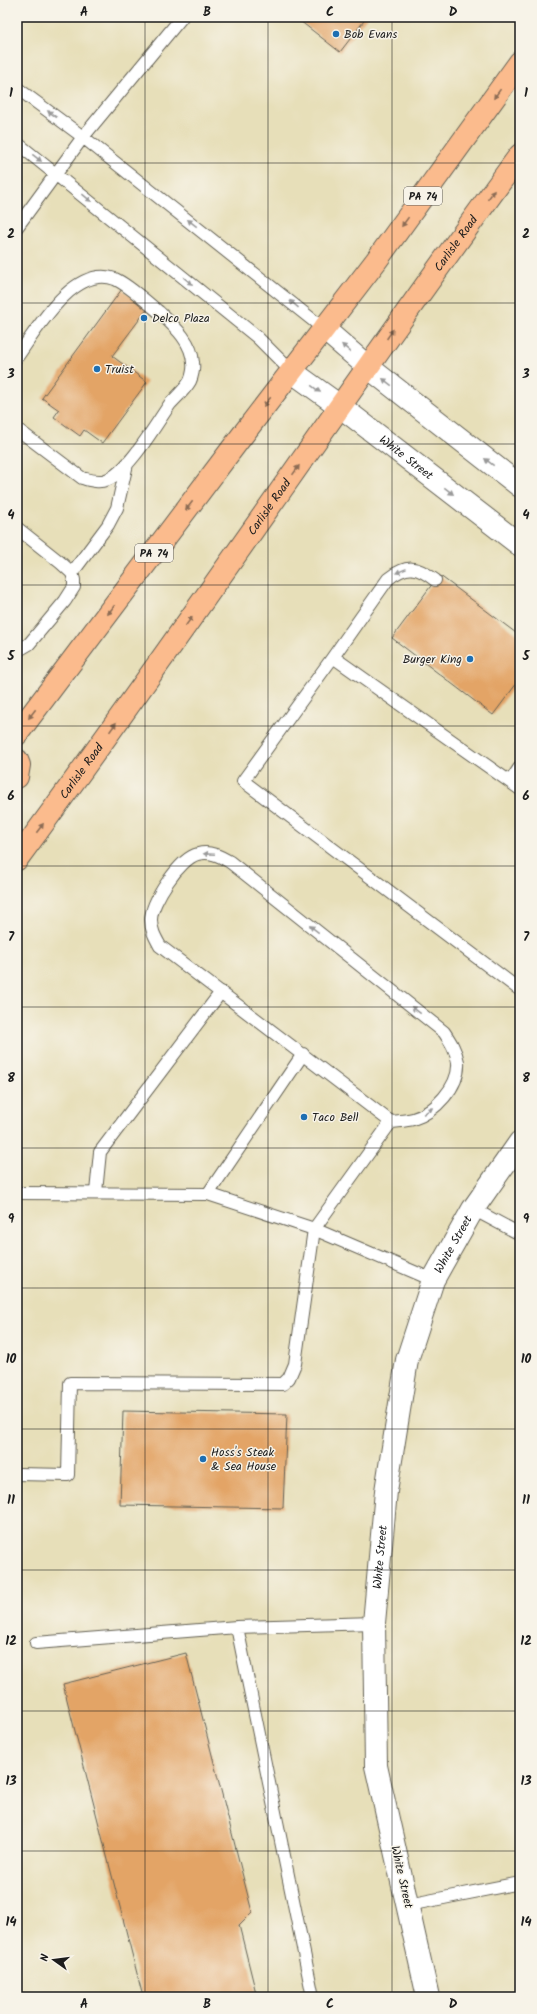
<svg xmlns="http://www.w3.org/2000/svg" width="537" height="2014" font-family="Kalam,sans-serif">
<style>
.building{fill:#e3a466}
.lines{fill:none;stroke-linecap:round;stroke-linejoin:round}
.service-casing{stroke:#636053;stroke-width:14}
.tertiary-casing{stroke:#636053;stroke-width:24}
.primary-casing{stroke:#636053;stroke-width:24}
.service{stroke:#fff;stroke-width:12}
.tertiary{stroke:#fff;stroke-width:22}
.primary{stroke:#fbbb8d;stroke-width:22}
.oneway{fill:#8c6c54}
.oneway2{fill:#999}
.grid{fill:none;stroke:#1c1c1c;stroke-width:1;stroke-opacity:0.55}
.poi-dot{fill:#1f6fb2;stroke:#f7f3e8;stroke-width:1.5}
.labels{text-anchor:middle;stroke-width:3;stroke-linejoin:round;paint-order:stroke}
.shield{fill:#f7f3e8;stroke:#5e5c59;stroke-width:1}
.shield-label{font-size:11px;font-weight:bold;fill:#1c1c1c}
.poi-label{font-size:12px;fill:#1c1c1c;stroke:#f7f3e8;text-anchor:start}
.street-label{font-size:12px;fill:#1c1c1c;stroke:#f7f3e8}
.neatline{fill:none;stroke:#1c1c1c;stroke-width:1.5}
.grid-label{font-size:13px;text-anchor:middle;font-weight:bold;fill:#1c1c1c}
</style>
<rect width="100%" height="100%" fill="#f7f3e8"/>
<filter id="ink" filterUnits="userSpaceOnUse"><feTurbulence type="fractalNoise" baseFrequency=".025" numOctaves="2"/><feDisplacementMap in="SourceGraphic" scale="8" xChannelSelector="R" yChannelSelector="G"/><feConvolveMatrix kernelMatrix="1 2 1 2 8 2 1 2 1" color-interpolation-filters="sRGB"/></filter>
<filter id="wash" filterUnits="userSpaceOnUse"><feTurbulence type="fractalNoise" baseFrequency=".012" numOctaves="4" result="noise"/><feDisplacementMap in="SourceGraphic" scale="16" xChannelSelector="R" yChannelSelector="G"/><feGaussianBlur stdDeviation="0.9" result="paint"/><feColorMatrix in="noise" values="0 0 0 0 0 0 0 0 0 0 0 0 0 0 0 0 0 1.4 0 .05"/><feComposite in="paint" operator="in"/></filter>
<g filter="url(#wash)">
<rect width="100%" height="100%" fill="#e7dfb9"/>
<g id="blocks">
<!-- building -->
<path class="building" d="M295,17H367L340,52Z
M122,289L148,308L112,356L147,382L102,443L84,430L80,436L54,417L59,410L42,398Z
M439,575L520,636V679L493,715L392,638Z
M123,1411L287,1414L283,1508L120,1505Z
M186,1653L252,1912L239,1925L257,1997H143L63,1684Z"/>
</g>
</g>
<g filter="url(#ink)">
<use href="#blocks" fill-opacity="0" stroke="#636053" stroke-width="1"/>
<g class="lines">
<defs>
<path id="service" d="M17,88L83,137L324,329
M17,143L257,337L291,371
M17,227L83,137L182,17
M17,357C37,329 74,264 115,279C127,284 148,303 159,312C174,326 192,341 193,363C194,368 192,377 190,381C185,390 176,397 170,404C156,424 128,473 106,480C98,483 90,480 82,478L17,429
M17,528L61,563L72,573L74,580V587L65,601L29,644L17,651
M72,573L108,525L117,508L127,464
M333,657L388,579C407,564 417,566 435,580
M510,782L520,767
M520,789L333,657L243,781L520,990
M96,1192L100,1152L221,992
M17,1193L208,1194L314,1229L433,1280
M208,1194L303,1054
M473,1209L520,1234
M17,1474L68,1475L70,1383L283,1384L289,1378L295,1364L314,1229L391,1122L160,946C155,937 151,930 151,920C151,902 180,858 198,854C210,851 220,856 230,862L444,1032C450,1041 456,1050 458,1062C460,1086 434,1113 413,1119C406,1121 398,1121 391,1122
M237,1627L313,1997
M36,1643L237,1627L374,1623
M408,1905L520,1883"/>
<g id="tertiary">
<path d="M324,329L368,367L520,486"/>
<path id="s1" d="M291,371L341,407L520,545"/>
<path id="s2" d="M428,1997L376,1766L374,1623L386,1491L407,1360L433,1280L473,1209L520,1142"/>
</g>
<g id="primary">
<path d="M17,734L241,437L376,261L520,62"/>
<path d="M17,760L19,765L17,777"/>
<path id="s3" d="M17,859C189,627 349,388 520,155"/>
</g>
</defs>
<!-- service casing -->
<use href="#service" class="service-casing"/>
<!-- tertiary casing -->
<use href="#tertiary" class="tertiary-casing"/>
<!-- primary casing -->
<use href="#primary" class="primary-casing"/>
<!-- service -->
<use href="#service" class="service"/>
<!-- tertiary -->
<use href="#tertiary" class="tertiary"/>
<!-- primary -->
<use href="#primary" class="primary"/>
</g>
<!-- one-way arrows -->
<defs><path id="oneway-solid" d="M-6-.8H1V-3.2L6.5 0L1 3.2V.8H-6Z"/></defs>
<g class="oneway">
<use href="#oneway-solid" transform="translate(497 94) rotate(126)"/>
<use href="#oneway-solid" transform="translate(491 195) rotate(-54)"/>
<use href="#oneway-solid" transform="translate(405 222) rotate(126)"/>
<use href="#oneway-solid" transform="translate(390 334) rotate(-56)"/>
<use href="#oneway-solid" transform="translate(267 402) rotate(128)"/>
<use href="#oneway-solid" transform="translate(296 470) rotate(-55)"/>
<use href="#oneway-solid" transform="translate(189 506) rotate(127)"/>
<use href="#oneway-solid" transform="translate(111 610) rotate(127)"/>
<use href="#oneway-solid" transform="translate(189 621) rotate(-55)"/>
<use href="#oneway-solid" transform="translate(32 714) rotate(127)"/>
<use href="#oneway-solid" transform="translate(113 727) rotate(-55)"/>
<use href="#oneway-solid" transform="translate(40 828) rotate(-53)"/>
</g>
<g class="oneway2">
<use href="#oneway-solid" transform="translate(52 114) rotate(-144)"/>
<use href="#oneway-solid" transform="translate(37 158) rotate(38)"/>
<use href="#oneway-solid" transform="translate(87 198) rotate(39)"/>
<use href="#oneway-solid" transform="translate(192 223) rotate(-142)"/>
<use href="#oneway-solid" transform="translate(188 281) rotate(39)"/>
<use href="#oneway-solid" transform="translate(294 304) rotate(-140)"/>
<use href="#oneway-solid" transform="translate(346 348) rotate(-140)"/>
<use href="#oneway-solid" transform="translate(387 382) rotate(-142)"/>
<use href="#oneway-solid" transform="translate(316 389) rotate(36)"/>
<use href="#oneway-solid" transform="translate(489 462) rotate(-142)"/>
<use href="#oneway-solid" transform="translate(449 491) rotate(38)"/>
<use href="#oneway-solid" transform="translate(401 571) rotate(158)"/>
<use href="#oneway-solid" transform="translate(209 854) rotate(-178)"/>
<use href="#oneway-solid" transform="translate(314 929) rotate(-142)"/>
<use href="#oneway-solid" transform="translate(416 1010) rotate(-142)"/>
<use href="#oneway-solid" transform="translate(428 1111) rotate(-35)"/>
</g>
</g>
<!-- grid -->
<path class="grid" d="M145,17V1997M268,17V1997M392,17V1997M17,163H520M17,303H520M17,444H520M17,585H520M17,726H520M17,866H520M17,1007H520M17,1148H520M17,1288H520M17,1429H520M17,1570H520M17,1711H520M17,1851H520"/>
<!-- markers -->
<g class="poi-dot">
<circle cx="336" cy="34" r="4"/>
<circle cx="144" cy="318" r="4"/>
<circle cx="97" cy="369" r="4"/>
<circle cx="470" cy="659" r="4"/>
<circle cx="304" cy="1117" r="4"/>
<circle cx="203" cy="1459" r="4"/>
</g>
<g class="labels">
<!-- shield labels -->
<g class="shield">
<rect x="404" y="187" width="38" height="18" rx="3"/>
<rect x="135" y="544" width="38" height="18" rx="3"/>
</g>
<g class="shield-label">
<text x="423" y="200">PA 74</text>
<text x="154" y="557">PA 74</text>
</g>
<!-- poi labels -->
<g class="poi-label">
<text x="344" y="38">Bob Evans</text>
<text x="152" y="322">Delco Plaza</text>
<text x="105" y="373">Truist</text>
<text x="462" y="663" text-anchor="end">Burger King</text>
<text x="312" y="1121">Taco Bell</text>
<text x="211" y="1456">Hoss's Steak<tspan x="211" dy="14">&amp; Sea House</tspan></text>
</g>
<!-- street labels -->
<g class="street-label">
<text dy="4" stroke="none"><textPath href="#s3" startOffset="756">Carlisle Road</textPath></text>
<text dy="4" stroke="none"><textPath href="#s1" startOffset="144">White Street</textPath></text>
<text dy="4" stroke="none"><textPath href="#s3" startOffset="433">Carlisle Road</textPath></text>
<text dy="4" stroke="none"><textPath href="#s3" startOffset="109">Carlisle Road</textPath></text>
<text dy="4" stroke="none"><textPath href="#s2" startOffset="770">White Street</textPath></text>
<text dy="4" stroke="none"><textPath href="#s2" startOffset="446">White Street</textPath></text>
<text transform="translate(402 1877) rotate(77)" y="4">White Street</text>
</g>
</g>
<!-- margin -->
<rect width="537" height="2014" fill="none" stroke="#f7f3e8" stroke-width="44"/>
<!-- north arrow -->
<g transform="translate(54 1960) rotate(284)" stroke="#f7f3e8" stroke-width="3" paint-order="stroke">
<path d="M0-3L7 15L0 10L-7 15Z" fill="#1c1c1c"/>
<text y="-6" font-size="11" font-weight="bold" text-anchor="middle" fill="#1c1c1c">N</text>
</g>
<rect x="22" y="22" width="493" height="1970" class="neatline"/>
<g class="grid-label">
<text x="84" y="16">A</text>
<text x="207" y="16">B</text>
<text x="330" y="16">C</text>
<text x="453" y="16">D</text>
<text x="11" y="97">1</text>
<text x="526" y="97">1</text>
<text x="11" y="238">2</text>
<text x="526" y="238">2</text>
<text x="11" y="378">3</text>
<text x="526" y="378">3</text>
<text x="11" y="519">4</text>
<text x="526" y="519">4</text>
<text x="11" y="660">5</text>
<text x="526" y="660">5</text>
<text x="11" y="800">6</text>
<text x="526" y="800">6</text>
<text x="11" y="941">7</text>
<text x="526" y="941">7</text>
<text x="11" y="1082">8</text>
<text x="526" y="1082">8</text>
<text x="11" y="1223">9</text>
<text x="526" y="1223">9</text>
<text x="11" y="1363">10</text>
<text x="526" y="1363">10</text>
<text x="11" y="1504">11</text>
<text x="526" y="1504">11</text>
<text x="11" y="1645">12</text>
<text x="526" y="1645">12</text>
<text x="11" y="1785">13</text>
<text x="526" y="1785">13</text>
<text x="11" y="1926">14</text>
<text x="526" y="1926">14</text>
<text x="84" y="2008">A</text>
<text x="207" y="2008">B</text>
<text x="330" y="2008">C</text>
<text x="453" y="2008">D</text>
</g>
</svg>
